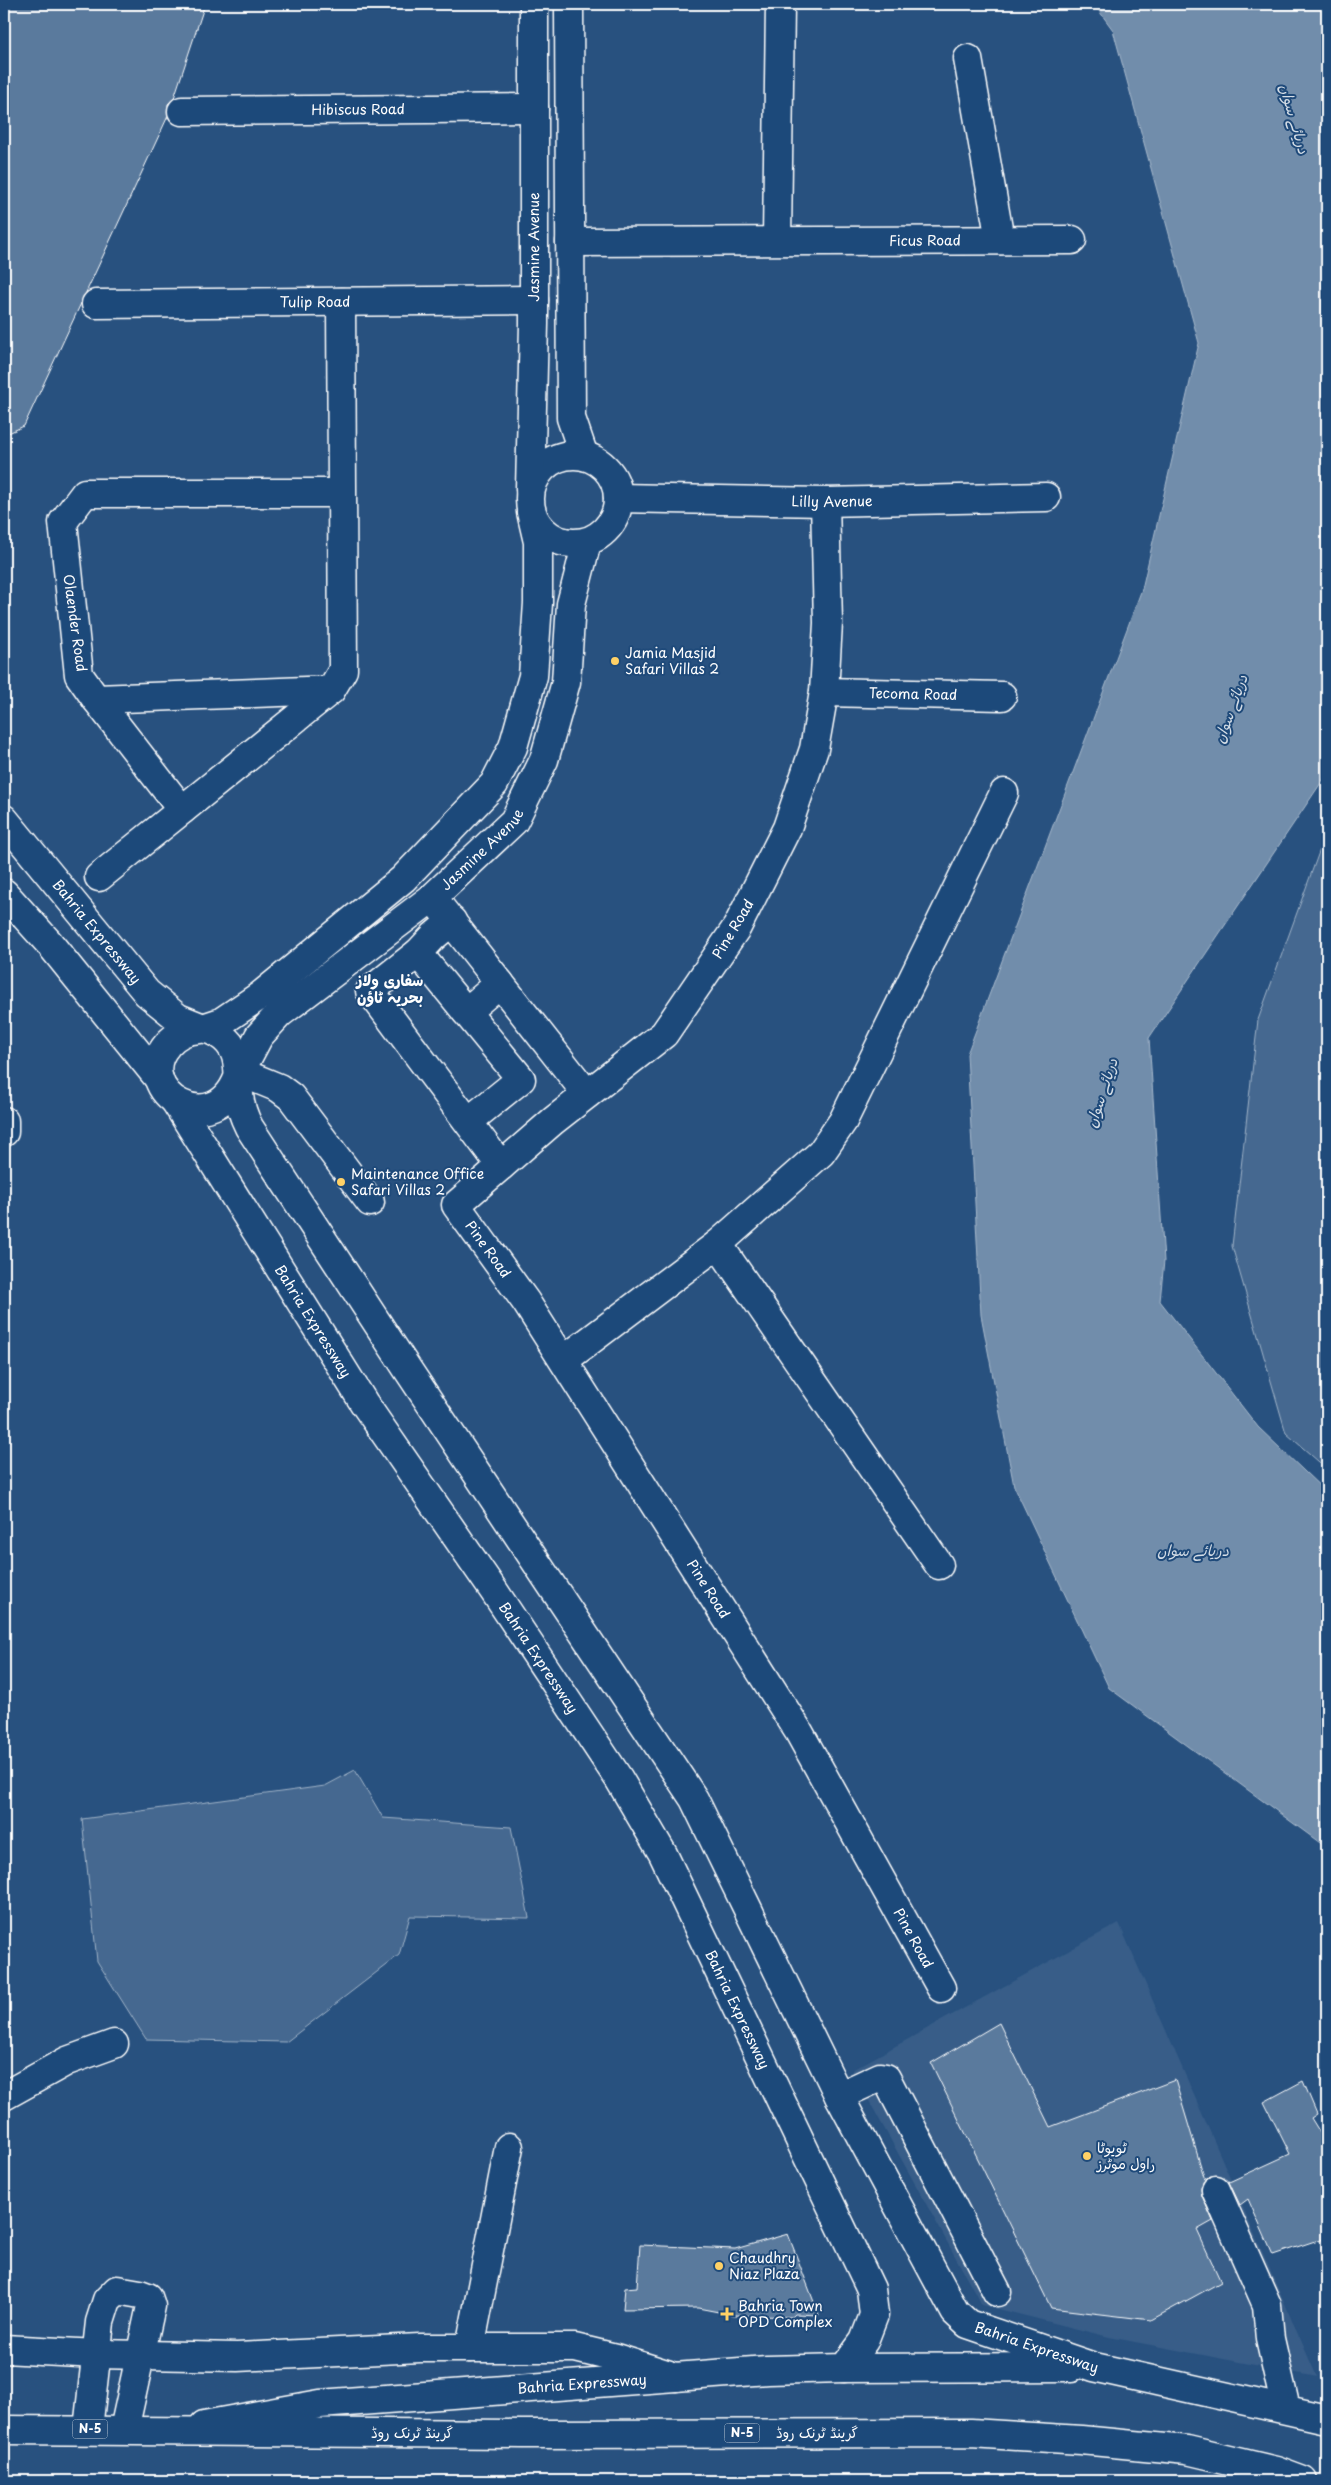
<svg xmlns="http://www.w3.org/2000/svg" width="1331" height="2485" font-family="'Playpen Sans','Playpen Sans Arabic',sans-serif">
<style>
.built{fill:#375d88}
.green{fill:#446890;stroke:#a2b4c8}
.water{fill:#718dab;stroke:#aabbcd}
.building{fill:#5a7a9d;stroke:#fff}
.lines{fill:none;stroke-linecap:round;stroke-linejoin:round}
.minor-casing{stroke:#fff;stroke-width:31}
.major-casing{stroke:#fff;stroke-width:31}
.highway-casing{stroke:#fff;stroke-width:31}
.minor{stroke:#1f4a7a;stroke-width:28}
.major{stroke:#1f4a7a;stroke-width:28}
.highway{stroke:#1f4a7a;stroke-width:28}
.poi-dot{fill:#ffd166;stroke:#1f4a7a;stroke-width:2}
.labels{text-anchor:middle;stroke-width:4;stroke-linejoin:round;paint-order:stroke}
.shield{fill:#1f4a7a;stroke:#bcc9d7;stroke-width:1}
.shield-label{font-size:12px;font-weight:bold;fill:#fff}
.street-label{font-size:14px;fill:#fff;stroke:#1f4a7a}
.poi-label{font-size:14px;fill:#fff;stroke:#1f4a7a;text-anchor:start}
.water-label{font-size:15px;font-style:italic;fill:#d4dde6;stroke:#1f4a7a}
.neighbourhood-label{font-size:15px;font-weight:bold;fill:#fff;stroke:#1f4a7a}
</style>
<rect width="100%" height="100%" fill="#28517f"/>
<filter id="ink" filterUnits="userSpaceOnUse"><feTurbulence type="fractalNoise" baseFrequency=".02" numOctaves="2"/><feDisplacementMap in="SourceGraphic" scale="10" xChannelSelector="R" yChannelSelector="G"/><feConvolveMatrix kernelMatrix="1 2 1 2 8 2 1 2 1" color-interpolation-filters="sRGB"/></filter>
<g filter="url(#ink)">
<!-- built -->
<path class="built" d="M1119,1923L1317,2377L1109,2337L982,2305L852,2070Z"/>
<!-- green -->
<path class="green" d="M1327,830V1469L1286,1433L1232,1246L1258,1020Z
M355,1770L383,1818L511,1827L529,1918L410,1916L399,1955L286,2042L146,2039L97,1961L82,1819L325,1786Z"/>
<!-- water -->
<path class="water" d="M1094,4H1327V774L1149,1038L1164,1261L1160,1301L1258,1427L1327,1493V1848L1109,1688L1014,1486L981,1315L967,1054L1142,589L1199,343L1113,30Z"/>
<!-- building -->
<path class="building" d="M4,4H205L174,98L168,104V116L24,426L4,435Z
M999,2023L1050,2127L1175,2080L1205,2180L1201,2188L1202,2196L1213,2221L1197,2230L1221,2282L1151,2320L1051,2308L931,2063Z
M1303,2081L1317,2114L1311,2118L1327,2144V2237L1273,2255L1248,2199L1240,2205L1229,2182L1290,2154L1264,2102Z
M788,2234L819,2315L795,2314L792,2317L734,2315L698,2308L623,2309L625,2288L637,2287L640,2245L735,2249Z"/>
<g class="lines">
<defs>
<g id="minor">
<path d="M569,4L571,418L584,456"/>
<path d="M968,59L1000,240"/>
<path id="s1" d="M182,111L534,108"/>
<path d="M777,240L780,4"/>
<path id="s2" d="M570,242L1072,240"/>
<path d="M341,302L343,670L331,690L96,699L79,675L63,522L85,493H342"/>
<path id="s3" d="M96,304L534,300"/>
<circle cx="574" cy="499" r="44"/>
<path d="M530,489L534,324V4"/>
<path id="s4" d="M618,498L825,502L1046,497"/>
<path id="s5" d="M825,502L828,623L824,692L814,749L787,828L737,927L664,1034L553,1121L456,1205L526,1302L799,1732L941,1988"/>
<path id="s6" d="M824,692L1002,696"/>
<path d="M96,699L182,810"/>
<path d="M99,877L331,690"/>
<path d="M440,907L587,1094"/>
<path d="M452,921L434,936L418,953L370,991L501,1166"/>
<path d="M418,953L521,1079L469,1121"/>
<path d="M466,1012L500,983"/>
<path d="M203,1028L221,1022L261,995L403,879L494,784L513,747L533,676L538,603V542L531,512"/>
<path d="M4,1132V1121"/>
<path id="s7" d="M370,1202L291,1097L279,1088L240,1072L259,1036L279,1014L433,897L514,821L544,760L566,682L571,604L587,542"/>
<path d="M718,1244L939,1565"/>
<path d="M564,1360L718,1244L821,1153L843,1121L1004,793"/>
<path d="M4,2096L67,2061L114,2044"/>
<path d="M839,2096L880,2077L886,2078L997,2292"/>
<path d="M1216,2190L1267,2305L1270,2339L1286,2409"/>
<path d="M470,2348L509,2147"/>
<path d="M4,2349L97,2354L237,2357L420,2348H575L616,2358L676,2377"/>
<path d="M88,2429L100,2322L107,2300L117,2290L140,2294L148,2297L151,2306L124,2430"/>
</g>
<g id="major">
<path id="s8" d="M4,819L147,993L178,1018L203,1028"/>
<path d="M4,893L50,944L159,1079"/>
<path id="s9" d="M240,1072C217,1147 128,1090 167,1045C176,1034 186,1030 200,1029C206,1028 213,1031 218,1034C242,1048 238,1071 239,1095C240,1106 244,1117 249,1127L408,1370L694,1799L839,2096L955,2312L968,2324L1094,2367L1327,2419"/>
<path id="s10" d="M175,1101L364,1403L494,1591L619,1779L663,1854L871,2289L874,2315L864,2341L844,2368L767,2370L320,2404L204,2425"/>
<path d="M844,2368L1072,2367"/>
</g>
<path id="highway" d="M4,2430L522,2434L971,2433L1081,2440L1187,2450L1276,2471L1303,2481"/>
</defs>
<!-- minor casing -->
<use href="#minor" class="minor-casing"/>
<!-- major casing -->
<use href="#major" class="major-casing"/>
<!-- highway casing -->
<use href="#highway" class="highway-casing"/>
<!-- minor -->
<use href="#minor" class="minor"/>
<!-- major -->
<use href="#major" class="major"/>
<!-- highway -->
<use href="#highway" class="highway"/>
</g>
</g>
<!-- markers -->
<g class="poi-dot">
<circle cx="615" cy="661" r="5"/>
<circle cx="341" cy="1182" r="5"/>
<circle cx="1087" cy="2156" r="5"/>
<circle cx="719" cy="2266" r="5"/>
<path d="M724.5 2306.5h5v5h5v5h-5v5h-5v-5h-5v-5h5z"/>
</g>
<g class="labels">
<!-- shield labels -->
<g class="shield">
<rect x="72.5" y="2419.5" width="35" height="19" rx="4"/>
<rect x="724.5" y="2423.5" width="35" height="19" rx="4"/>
</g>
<g class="shield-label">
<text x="90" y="2433">N-5</text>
<text x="742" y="2437">N-5</text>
</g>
<!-- street labels -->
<g class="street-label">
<text dy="5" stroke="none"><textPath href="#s1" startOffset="176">Hibiscus Road</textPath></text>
<text dy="5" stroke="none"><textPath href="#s2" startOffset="355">Ficus Road</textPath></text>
<text transform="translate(534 247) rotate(-90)" y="5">Jasmine Avenue</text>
<text dy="5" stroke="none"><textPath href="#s3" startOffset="219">Tulip Road</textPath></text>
<text dy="5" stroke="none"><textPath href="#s4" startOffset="214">Lilly Avenue</textPath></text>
<text transform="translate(75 623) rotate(82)" y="5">Olaender Road</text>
<text dy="5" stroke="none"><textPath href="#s6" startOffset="89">Tecoma Road</textPath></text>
<text dy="5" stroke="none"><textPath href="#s7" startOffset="521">Jasmine Avenue</textPath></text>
<text transform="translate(733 929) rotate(-59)" y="5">Pine Road</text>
<text dy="5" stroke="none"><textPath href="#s8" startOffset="146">Bahria Expressway</textPath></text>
<text dy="5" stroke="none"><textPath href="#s5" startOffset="896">Pine Road</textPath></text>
<text dy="5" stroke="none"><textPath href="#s10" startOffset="260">Bahria Expressway</textPath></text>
<text dy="5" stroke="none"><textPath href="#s5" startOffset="1301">Pine Road</textPath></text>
<text dy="5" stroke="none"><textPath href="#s10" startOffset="665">Bahria Expressway</textPath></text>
<text dy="5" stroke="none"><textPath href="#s5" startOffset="1706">Pine Road</textPath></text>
<text dy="5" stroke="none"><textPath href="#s10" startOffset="1070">Bahria Expressway</textPath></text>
<text dy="5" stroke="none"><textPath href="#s9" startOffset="1779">Bahria Expressway</textPath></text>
<text transform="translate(582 2384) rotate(-4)" y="5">Bahria Expressway</text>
<text x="412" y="2438">گرینڈ ٹرنک روڈ</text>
<text x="817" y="2438">گرینڈ ٹرنک روڈ</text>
</g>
<!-- poi labels -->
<g class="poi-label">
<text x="625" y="658">Jamia Masjid<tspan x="625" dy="16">Safari Villas 2</tspan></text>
<text x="351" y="1179">Maintenance Office<tspan x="351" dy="16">Safari Villas 2</tspan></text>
<text x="1097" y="2153">ٹویوٹا<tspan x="1097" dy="16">راول موٹرز</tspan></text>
<text x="729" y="2263">Chaudhry<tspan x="729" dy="16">Niaz Plaza</tspan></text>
<text x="738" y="2311">Bahria Town<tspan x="738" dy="16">OPD Complex</tspan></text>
</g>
<!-- water labels -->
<g class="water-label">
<text transform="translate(1294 119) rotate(74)" y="5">دریائے سواں</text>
<text transform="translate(1231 709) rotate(-70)" y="5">دریائے سواں</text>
<text transform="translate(1102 1093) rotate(-72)" y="5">دریائے سواں</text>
<text x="1193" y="1556">دریائے سواں</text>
</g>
<!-- neighbourhood labels -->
<g class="neighbourhood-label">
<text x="390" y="986">سفاری ولاز<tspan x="390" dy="17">بحریہ ٹاؤن</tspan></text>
</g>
</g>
<!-- margin -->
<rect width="1331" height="2485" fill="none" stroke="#1f4a7a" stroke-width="20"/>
<rect x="10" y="10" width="1311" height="2465" fill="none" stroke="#fff" stroke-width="2" filter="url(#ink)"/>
</svg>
